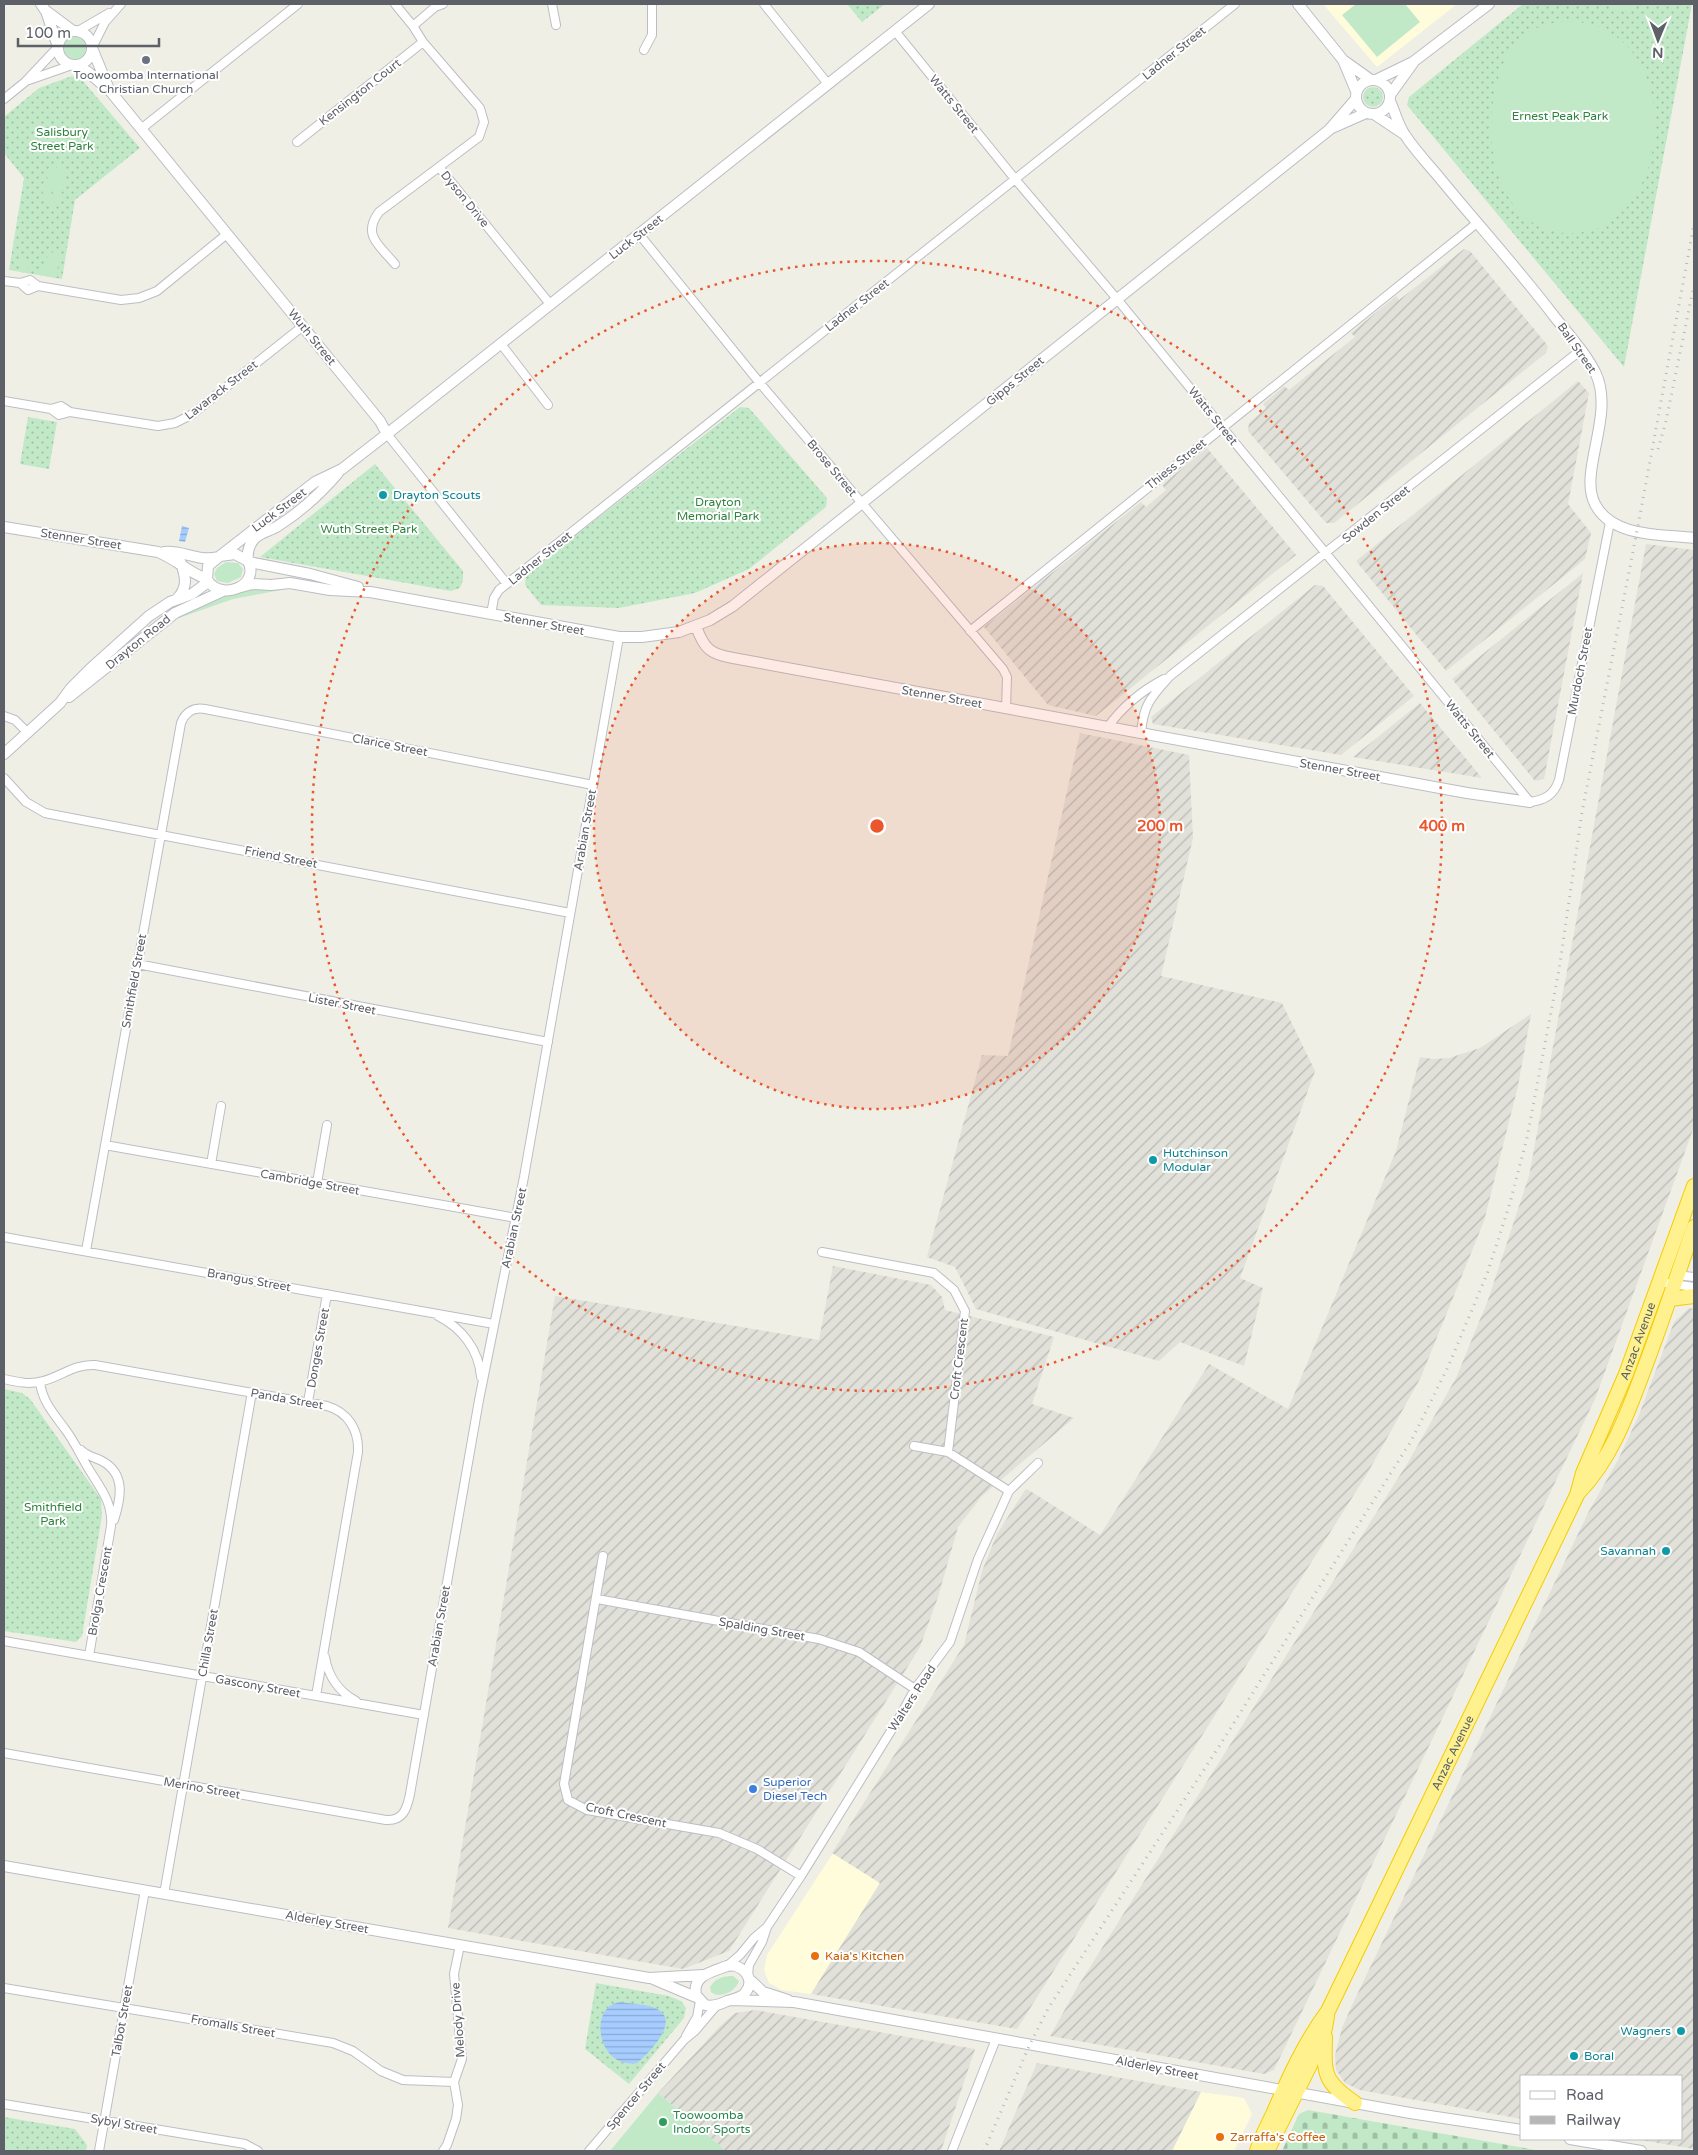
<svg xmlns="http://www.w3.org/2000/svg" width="1698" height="2155" font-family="'Varela Round',sans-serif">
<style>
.commercial{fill:#fffcdc}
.industrial{fill:url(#industrial-furrows)}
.grass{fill:url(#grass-dots)}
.cemetery{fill:url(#cemetery-stones)}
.garden{fill:#c1e9c7}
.water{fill:url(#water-rules)}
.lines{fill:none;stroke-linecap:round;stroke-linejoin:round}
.street-casing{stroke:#bdbec5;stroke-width:10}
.secondary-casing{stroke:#bbbdc4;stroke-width:12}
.highway-casing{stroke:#f6cb00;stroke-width:16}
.street{stroke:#fff;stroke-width:8}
.secondary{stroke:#fff;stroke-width:10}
.highway{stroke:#fff28e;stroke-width:14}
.rail{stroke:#b7b7b8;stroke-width:3;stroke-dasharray:1 6;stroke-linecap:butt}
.ring{fill:none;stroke:#ec562c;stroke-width:2.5;stroke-dasharray:2.5 5}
.worship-dot{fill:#6b7280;stroke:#fff;stroke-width:2}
.culture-dot{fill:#0f9aa8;stroke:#fff;stroke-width:2}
.shop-dot{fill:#3f7fe0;stroke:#fff;stroke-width:2}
.food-dot{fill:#e8710a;stroke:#fff;stroke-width:2}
.leisure-dot{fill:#2e9e5b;stroke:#fff;stroke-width:2}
.labels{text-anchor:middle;stroke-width:4;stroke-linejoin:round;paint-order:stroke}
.street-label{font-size:12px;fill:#5d6067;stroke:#fff}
.worship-label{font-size:12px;fill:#5b616d;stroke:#fff}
.park-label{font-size:12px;fill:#30833f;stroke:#fff}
.culture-label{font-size:12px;fill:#0d838f;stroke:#fff;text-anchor:start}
.shop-label{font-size:12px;fill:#366cbe;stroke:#fff;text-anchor:start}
.food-label{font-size:12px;fill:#c56008;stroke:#fff;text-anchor:start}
.leisure-label{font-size:12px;fill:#27864d;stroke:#fff;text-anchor:start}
.centre{fill:#ec562c;stroke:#fff;stroke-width:2.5}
.ring-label{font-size:15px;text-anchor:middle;font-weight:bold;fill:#ec562c;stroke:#fff;stroke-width:4;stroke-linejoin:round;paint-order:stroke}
</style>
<defs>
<pattern id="industrial-furrows" width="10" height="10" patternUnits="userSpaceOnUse" patternTransform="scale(1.25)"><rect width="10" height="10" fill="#e1e1da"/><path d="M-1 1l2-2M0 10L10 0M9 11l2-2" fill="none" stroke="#babab5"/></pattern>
<pattern id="grass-dots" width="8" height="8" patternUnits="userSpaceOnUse" patternTransform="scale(1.25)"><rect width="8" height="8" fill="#c1e9c7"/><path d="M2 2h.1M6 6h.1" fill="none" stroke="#a0c0a5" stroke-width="1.8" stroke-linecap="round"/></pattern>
<pattern id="cemetery-stones" width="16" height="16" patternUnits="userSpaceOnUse" patternTransform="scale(1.25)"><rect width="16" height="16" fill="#c1e9c7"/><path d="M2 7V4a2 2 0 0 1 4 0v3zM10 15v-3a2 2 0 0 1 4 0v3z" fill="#a0c0a5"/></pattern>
<pattern id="water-rules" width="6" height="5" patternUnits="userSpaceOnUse" patternTransform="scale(1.25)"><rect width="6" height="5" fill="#a7ccff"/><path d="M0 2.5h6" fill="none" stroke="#8ba9d2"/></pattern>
</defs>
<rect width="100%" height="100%" fill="#f0efe6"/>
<!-- commercial -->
<path class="commercial" d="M1323,4H1457L1377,67Z
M833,1853L880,1883L811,1994L782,1990L769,1983L764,1970L767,1955Z
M1201,2092L1244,2098L1252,2114L1234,2151H1172Z"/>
<!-- industrial -->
<path class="industrial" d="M1464,249L1470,251L1548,346L1546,353L1334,523H1326L1248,431L1249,423L1266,408L1263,404L1284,386L1289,390L1355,337L1351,333L1396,296L1399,300Z
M1578,381L1589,393L1568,504L1591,533L1585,559L1446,671L1356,561Z
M1207,448L1296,555L1096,716L1048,705L984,627L1141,502L1146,507L1166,490L1162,485Z
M1646,544L1694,550V1127L1595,1399L1274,2070L1264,2074L1050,2036L1078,1986L1407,1464L1456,1378L1488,1300L1529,1176Z
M1583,573L1544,779L1535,781L1452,679Z
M1315,585L1323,586L1414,696L1341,755L1153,724L1151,717Z
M1420,703L1482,778L1353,757Z
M1080,733L1189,755L1193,838L1161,976L1282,1003L1315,1071L1240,1278L1263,1288L1244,1366L1180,1342L1159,1361L976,1309L955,1267L927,1257L982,1055L1008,1056Z
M1531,1014L1518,1086L1484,1221L1421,1377L1367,1474L1017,2029L811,1994L880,1883L832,1853L964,1645L982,1571L997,1534L1025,1490L1027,1489L1100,1535L1209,1364L1288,1409L1396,1151L1420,1057L1433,1059L1449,1058L1480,1048Z
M833,1266L931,1285L942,1297L945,1310L1054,1337L1032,1404L1074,1418L982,1496L958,1527L938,1597L920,1647L729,1951L683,1969L448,1928L555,1296L819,1340Z
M1689,1308L1694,1309V2149L1634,2139H1682V2076H1522V2119L1360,2090L1345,2083L1336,2070L1335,2055L1342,2028L1353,2003L1589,1511L1618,1460L1639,1415L1674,1322Z
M755,2010L975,2049L941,2151H726L658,2093L722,2024L735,2013Z
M1037,2063L1201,2092L1172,2151H999Z"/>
<!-- grass -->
<path class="grass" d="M847,4H885L862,22Z
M1523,4H1692L1624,367L1407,105L1409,97Z
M72,76L83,81L140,148L75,200L62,279L9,270L24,178L4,153V117L39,88Z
M1363 97a10 10 0 1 1 20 0a10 10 0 1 1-20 0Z
M740,407L749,408L827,498L826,507L749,569L695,593L619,608L541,605L525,585L526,574Z
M28,417L57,422L49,469L20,464Z
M375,464L463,571V580L460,588L451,591L260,557Z
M4,1389L22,1393L30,1399L101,1499L102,1516L82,1636L76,1642L4,1631Z
M596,1983L669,1996L681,2001L686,2008L684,2018L629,2084L585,2049Z
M4,2117L75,2129L87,2145L86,2151H4Z"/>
<!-- cemetery -->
<path class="cemetery" d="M1308,2110L1541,2151H1282L1299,2114Z"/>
<!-- garden -->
<path class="garden" d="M1356,4H1405L1420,22L1377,57L1342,15Z
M1612,4H1631L1632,9L1614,14Z
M1569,21C1691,27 1674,228 1576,233C1493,237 1478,130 1501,70C1504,61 1508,51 1514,44C1528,28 1549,22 1569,21Z
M64 48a11 11 0 1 1 22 0a11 11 0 1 1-22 0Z
M60,161C73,174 63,190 57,204L46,174L56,169Z
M47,180L56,210C47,208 40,191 43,183Z
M53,252L60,253L56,278L39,275L47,257Z
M24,256V260L29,268L30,274L22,272L19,262Z
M226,562L238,563L243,569L241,577L228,583L217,581L214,574L217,568Z
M281,587V590L233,599L179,618L177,615L221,596L236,594L246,589Z
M733,1976L739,1981C736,1992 719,1999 711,1992L710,1987C715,1978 724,1976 733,1976Z
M658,2093L726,2151H610Z
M4,2139L6,2140L20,2151H4Z"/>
<!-- water -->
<path class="water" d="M182,526L189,528L185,542L179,541Z
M621,2002C632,2004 647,2004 657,2009C681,2021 649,2053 637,2063C597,2070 587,2005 621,2002Z"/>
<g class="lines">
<defs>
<path id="street" d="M395,4L413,26L423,42L480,108L484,122L479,137L439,167L550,304
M552,4L556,25
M764,4L828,84
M413,26L435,7L443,4
M78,31L109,13
M895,31L1015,179L1117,299L1530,802C1545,800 1554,795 1559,780L1610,522
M92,48L105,22L121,4
M644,50L652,35V4
M29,80L72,65
M4,99L25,82L58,47
M141,129L298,4
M297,142L423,42
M639,234L759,382L1003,669L1007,677L1006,709
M395,264C379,245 362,235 379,212L439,167
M4,281L20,283L30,280L38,286L121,300L139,298L157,291L227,234
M20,283L28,290L38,286
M501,344L548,405
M4,401L51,409L61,406L70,412L158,426L175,423L191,415L303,326
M51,409L59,415L70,412
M387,434L507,584
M491,614L494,598L499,590L1235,4
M970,631L1477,223
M4,716L15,720L28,733
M1107,728C1122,707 1141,691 1164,679
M1141,734C1143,705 1151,697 1170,676L1581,350
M4,778L26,802L45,813L570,913
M137,964L548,1042
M105,1145L516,1218
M211,1164L221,1106
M317,1183L327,1125
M4,1237L494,1324
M86,1251L181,723C185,712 194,707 205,709L593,785
M822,1252L934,1273L954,1290L965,1311L948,1452
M1676,1275L1694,1277
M1659,1282L1694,1287
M438,1316C462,1328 479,1350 481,1377
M4,1379C17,1382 30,1385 43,1381C62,1376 74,1364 95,1365L327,1406C348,1412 359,1430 358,1452L316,1696
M40,1382C42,1401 54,1414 65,1429C74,1441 80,1454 87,1466C99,1487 113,1501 111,1526L89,1656
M308,1402L327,1294
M914,1446L948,1452L1009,1491
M81,1450C87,1456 94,1457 102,1461C126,1474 121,1498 114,1520
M603,1556L564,1784L568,1800L587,1810L719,1833L757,1849L801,1876
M597,1599L819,1639L859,1652L915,1689
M4,1641L424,1715
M325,1657C328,1676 339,1692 356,1701
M4,1753L386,1820C403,1821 407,1809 410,1794L479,1400L524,1177L619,637
M164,1894L252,1392
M727,1966L740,1955L754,1938L767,1927L801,1876L899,1718L915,1689L950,1642L978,1559L1009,1491L1038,1463
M748,1976L749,1965L762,1942L767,1927
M4,1988L333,2043L353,2051L381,2071L403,2080L454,2082
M686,2036L697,2017L700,2001
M4,2104L245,2144L258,2151
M99,2151L145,1890
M443,2151L447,2145L456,2119L458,2105L454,2082L462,2059L454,1974L460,1945
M589,2151L684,2040L695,2031L717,2005
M952,2151L996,2039"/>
<path id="secondary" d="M41,4L45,10L73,31
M1298,4L1343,60L1371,80
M46,11L58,47
M58 48a17 17 0 1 1 34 0a17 17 0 1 1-34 0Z
M92,48L108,87
M1343,60L1356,91
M75,65L88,72L111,92L380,421L387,434
M1356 97a17 17 0 1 1 34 0a17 17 0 1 1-34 0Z
M1376,80L1413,62L1489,4
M1390,95L1413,63
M1390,101C1395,112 1398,125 1405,135C1416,152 1431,167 1443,182C1480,227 1519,270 1554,316C1568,334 1586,353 1596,374C1615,416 1578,472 1595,504C1612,538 1663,534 1694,538
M1374,114L1404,134
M1332,128L1366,113
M4,527L158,552C176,559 189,573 207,579
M164,552C183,550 198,562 218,557
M235,554L248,561C261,587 219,602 207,579L208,566L220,556Z
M220,556L315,482L342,469L387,434L929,4
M248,561C247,553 248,546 254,539C261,532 270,531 278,526C300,512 321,493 338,473
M249,562L310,574L358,587
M241,587L252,584L271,585L290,583L330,590L370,592L619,637H642L679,632L710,620L733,606L1329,130L1355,100
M177,599C188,587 186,578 181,563
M696,626C704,649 710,654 733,658L1467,793L1530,802
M69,697L175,613L223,591
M4,754L60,703L71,688L90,669L149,616L170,602L192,594L208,582
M4,1866L649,1978L703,1975
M727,1966C742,1963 757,1979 745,1993C741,1998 733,1999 727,2001C719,2005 713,2007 705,2005L696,1995C692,1975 712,1972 727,1966Z
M653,1979L698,1998
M749,1979L763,1992L788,2000
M731,2000L794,2002L1410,2113L1522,2130
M1570,2139L1641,2151"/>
<g id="highway">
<path d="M1670,1299L1694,1296"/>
<path d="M1579,1492C1613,1457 1629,1409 1646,1364C1663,1319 1678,1273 1694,1227"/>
<path d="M1325,2037C1324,2074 1323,2081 1355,2103"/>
<path id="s1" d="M1257,2151C1261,2137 1268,2125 1274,2112C1289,2077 1305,2042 1328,2011L1577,1495L1583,1473L1626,1374L1694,1186"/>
<path d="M1267,2151L1310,2065L1325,2028L1327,2016"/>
</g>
</defs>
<!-- street casing -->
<use href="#street" class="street-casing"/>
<!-- secondary casing -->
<use href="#secondary" class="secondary-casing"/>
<!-- highway casing -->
<use href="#highway" class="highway-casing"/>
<!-- street -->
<use href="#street" class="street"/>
<!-- secondary -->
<use href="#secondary" class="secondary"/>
<!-- highway -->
<use href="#highway" class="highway"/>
<!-- rail -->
<path class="rail" d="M1658,449L1666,421L1694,285
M984,2151L1030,2044L1049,2007L1220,1745L1411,1441L1448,1367L1487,1274L1510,1203L1527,1138L1559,970L1582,812L1637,531L1694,224"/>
</g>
<!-- distance rings -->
<circle cx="877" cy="826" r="283" fill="#ec562c" fill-opacity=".12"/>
<g class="ring">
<circle cx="877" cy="826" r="283"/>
<circle cx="877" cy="826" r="565"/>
</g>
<!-- markers -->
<circle class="worship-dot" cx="146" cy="60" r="5"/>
<g class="culture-dot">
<circle cx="383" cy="495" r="5"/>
<circle cx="1153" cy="1160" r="5"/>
<circle cx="1666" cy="1551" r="5"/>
<circle cx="1681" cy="2031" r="5"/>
<circle cx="1574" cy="2056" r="5"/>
</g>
<circle class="shop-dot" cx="753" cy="1789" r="5"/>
<g class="food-dot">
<circle cx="815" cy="1956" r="5"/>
<circle cx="1220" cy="2137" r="5"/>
</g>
<circle class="leisure-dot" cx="663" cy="2122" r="5"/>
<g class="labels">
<!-- street labels -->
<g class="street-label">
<text transform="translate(1174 53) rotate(-39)" y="4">Ladner Street</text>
<text transform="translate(360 92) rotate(-38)" y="4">Kensington Court</text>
<text transform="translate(954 104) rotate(51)" y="4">Watts Street</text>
<text transform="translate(465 199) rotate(51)" y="4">Dyson Drive</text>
<text transform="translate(636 237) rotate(-38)" y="4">Luck Street</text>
<text transform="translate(857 305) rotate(-38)" y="4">Ladner Street</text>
<text transform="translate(312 337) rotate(51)" y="4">Wuth Street</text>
<text transform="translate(1577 348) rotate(55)" y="4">Ball Street</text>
<text transform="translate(1015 381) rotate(-39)" y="4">Gipps Street</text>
<text transform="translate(221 390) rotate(-38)" y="4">Lavarack Street</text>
<text transform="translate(1213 416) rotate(51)" y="4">Watts Street</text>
<text transform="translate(1176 464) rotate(-39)" y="4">Thiess Street</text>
<text transform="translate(832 468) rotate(50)" y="4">Brose Street</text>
<text transform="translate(279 510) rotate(-37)" y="4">Luck Street</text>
<text transform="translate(1376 514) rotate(-39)" y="4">Sowden Street</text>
<text transform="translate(81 539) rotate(9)" y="4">Stenner Street</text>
<text transform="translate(540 558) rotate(-39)" y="4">Ladner Street</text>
<text transform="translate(544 624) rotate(10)" y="4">Stenner Street</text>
<text transform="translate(138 642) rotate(-39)" y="4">Drayton Road</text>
<text transform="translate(1580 671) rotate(-79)" y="4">Murdoch Street</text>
<text transform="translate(942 697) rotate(10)" y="4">Stenner Street</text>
<text transform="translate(1470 729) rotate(51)" y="4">Watts Street</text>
<text transform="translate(390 745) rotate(11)" y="4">Clarice Street</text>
<text transform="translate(1340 770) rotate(10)" y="4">Stenner Street</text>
<text transform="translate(585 830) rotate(-80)" y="4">Arabian Street</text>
<text transform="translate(281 857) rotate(11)" y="4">Friend Street</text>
<text transform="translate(134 981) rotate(-80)" y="4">Smithfield Street</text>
<text transform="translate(342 1004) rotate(11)" y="4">Lister Street</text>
<text transform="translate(310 1182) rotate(10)" y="4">Cambridge Street</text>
<text transform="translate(514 1228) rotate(-78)" y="4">Arabian Street</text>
<text transform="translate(249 1280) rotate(10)" y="4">Brangus Street</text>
<text dy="4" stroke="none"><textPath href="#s1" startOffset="896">Anzac Avenue</textPath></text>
<text transform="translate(318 1348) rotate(-80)" y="4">Donges Street</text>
<text transform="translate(959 1359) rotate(-83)" y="4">Croft Crescent</text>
<text transform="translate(287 1399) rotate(10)" y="4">Panda Street</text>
<text transform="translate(100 1591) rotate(-80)" y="4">Brolga Crescent</text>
<text transform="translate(439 1626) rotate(-80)" y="4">Arabian Street</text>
<text transform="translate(762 1629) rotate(10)" y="4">Spalding Street</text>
<text transform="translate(208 1643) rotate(-80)" y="4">Chilla Street</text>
<text transform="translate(258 1686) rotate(10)" y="4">Gascony Street</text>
<text transform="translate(912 1698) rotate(-57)" y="4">Walters Road</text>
<text dy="4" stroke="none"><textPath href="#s1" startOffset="444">Anzac Avenue</textPath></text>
<text transform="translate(202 1788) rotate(10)" y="4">Merino Street</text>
<text transform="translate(626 1815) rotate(12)" y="4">Croft Crescent</text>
<text transform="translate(327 1922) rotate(10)" y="4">Alderley Street</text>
<text transform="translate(458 2020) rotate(-94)" y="4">Melody Drive</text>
<text transform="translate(122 2021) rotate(-80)" y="4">Talbot Street</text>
<text transform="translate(233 2026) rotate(10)" y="4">Fromalls Street</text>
<text transform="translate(1157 2068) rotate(11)" y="4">Alderley Street</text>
<text transform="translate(636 2096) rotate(-50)" y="4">Spencer Street</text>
<text transform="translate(124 2124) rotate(10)" y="4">Sybyl Street</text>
</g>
<!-- worship labels -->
<g class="worship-label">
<text x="146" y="79">Toowoomba International<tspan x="146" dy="14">Christian Church</tspan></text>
</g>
<!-- park labels -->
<g class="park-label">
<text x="1560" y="120">Ernest Peak Park</text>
<text x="62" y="136">Salisbury<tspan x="62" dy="14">Street Park</tspan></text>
<text x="718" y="506">Drayton<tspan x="718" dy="14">Memorial Park</tspan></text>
<text x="369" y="533">Wuth Street Park</text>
<text x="53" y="1511">Smithfield<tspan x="53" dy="14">Park</tspan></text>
</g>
<!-- culture labels -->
<g class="culture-label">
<text x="393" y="499">Drayton Scouts</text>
<text x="1163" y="1157">Hutchinson<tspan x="1163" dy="14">Modular</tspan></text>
<text x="1656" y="1555" text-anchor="end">Savannah</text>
<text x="1671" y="2035" text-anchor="end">Wagners</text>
<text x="1584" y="2060">Boral</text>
</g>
<!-- shop labels -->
<g class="shop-label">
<text x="763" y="1786">Superior<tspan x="763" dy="14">Diesel Tech</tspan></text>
</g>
<!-- food labels -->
<g class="food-label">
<text x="825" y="1960">Kaia's Kitchen</text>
<text x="1230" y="2141">Zarraffa's Coffee</text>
</g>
<!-- leisure labels -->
<g class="leisure-label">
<text x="673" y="2119">Toowoomba<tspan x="673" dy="14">Indoor Sports</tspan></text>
</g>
</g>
<circle cx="877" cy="826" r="8" class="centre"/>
<g class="ring-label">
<text x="1160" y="831">200 m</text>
<text x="1442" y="831">400 m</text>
</g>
<!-- border -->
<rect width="1698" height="2155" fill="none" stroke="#5d6067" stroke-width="10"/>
<!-- legend -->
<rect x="1520" y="2075" width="162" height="65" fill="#ffffff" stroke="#bebfc2"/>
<rect x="1530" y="2091" width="25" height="8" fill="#ffffff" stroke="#bebfc2"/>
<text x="1566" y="2100" font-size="15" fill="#5d6067">Road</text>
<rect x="1530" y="2116" width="25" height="8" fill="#b7b7b8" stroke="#bebfc2"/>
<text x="1566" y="2125" font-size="15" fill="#5d6067">Railway</text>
<!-- north arrow -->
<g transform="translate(1658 40) rotate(181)" stroke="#ffffff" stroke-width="4" paint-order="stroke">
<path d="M0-4L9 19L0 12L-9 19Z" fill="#5d6067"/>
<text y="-8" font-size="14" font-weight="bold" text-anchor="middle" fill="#5d6067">N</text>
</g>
<!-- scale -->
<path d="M18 38v8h141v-8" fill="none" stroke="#5d6067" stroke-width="2.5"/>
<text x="25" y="38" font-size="15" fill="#5d6067" stroke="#ffffff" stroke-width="4" paint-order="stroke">100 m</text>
</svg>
